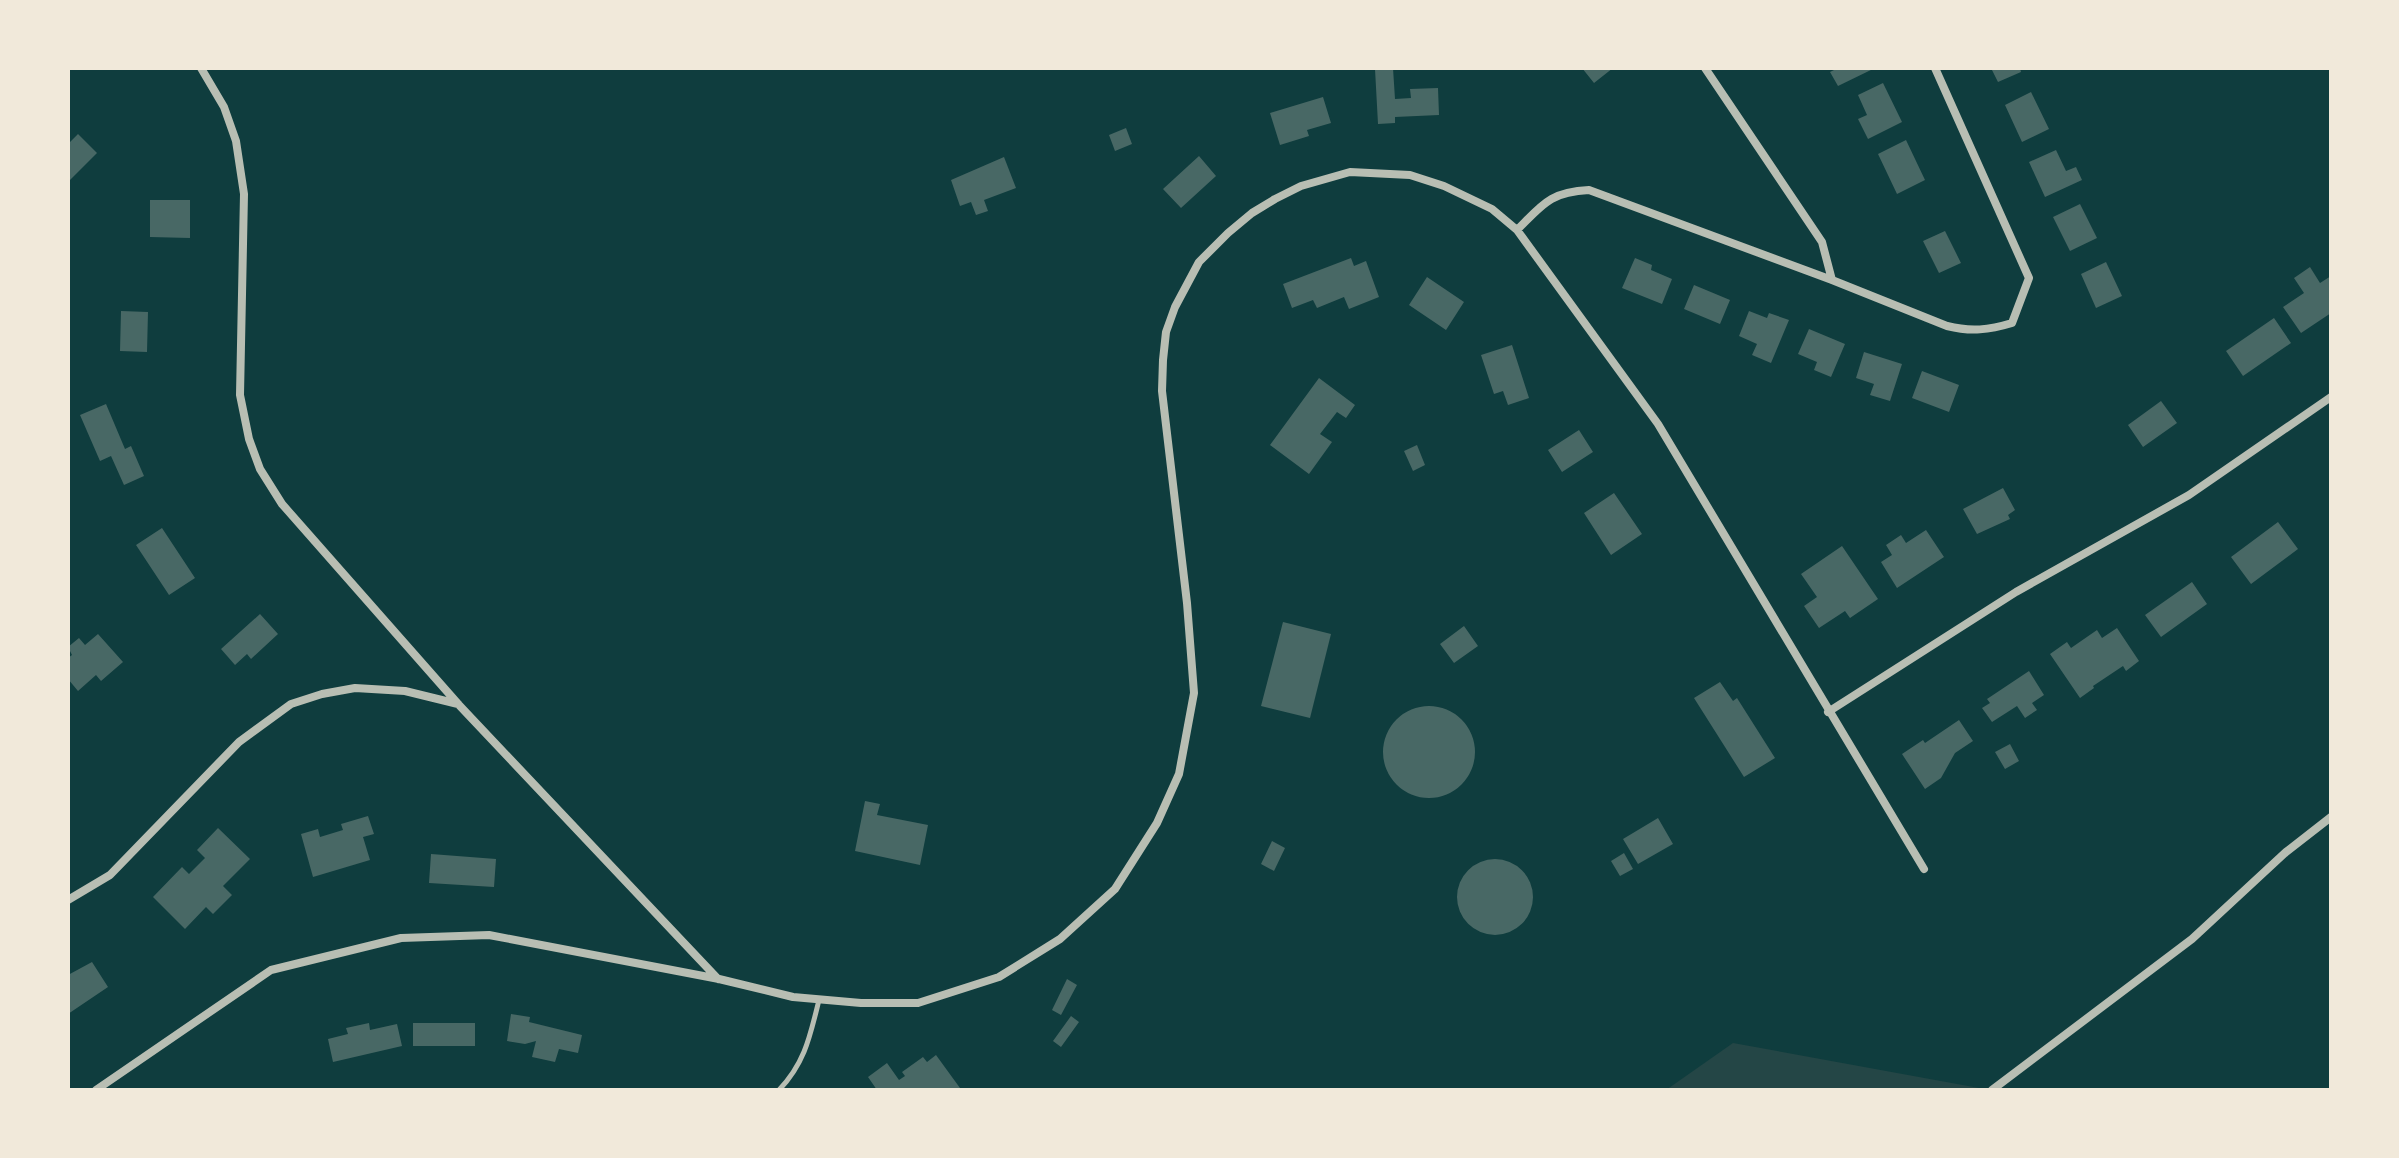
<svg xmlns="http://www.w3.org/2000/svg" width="2399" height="1158" font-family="Overpass,sans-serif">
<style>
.green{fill:#244646}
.building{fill:#486865}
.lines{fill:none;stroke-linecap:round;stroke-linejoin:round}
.service{stroke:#b8beb3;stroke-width:5}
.minor{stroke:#b8beb3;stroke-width:8}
</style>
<rect width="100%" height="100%" fill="#0f3d3e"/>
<!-- green -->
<path class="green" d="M1733,1043L1990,1090H1666Z"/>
<!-- building -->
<path class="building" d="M1393,68L1395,99L1411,98L1410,89L1438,88L1439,115L1395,117V123L1378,124L1375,69Z
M1582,68H1613L1594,83Z
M1838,68H1875L1838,86L1830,72Z
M1991,68H2020L2021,72L1998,82Z
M1883,83L1902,122L1868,139L1858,119L1867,115L1858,95Z
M2031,92L2049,129L2022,142L2005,105Z
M1323,97L1331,123L1307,130L1309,136L1280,145L1270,113Z
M1126,128L1132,144L1115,151L1109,135Z
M78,134L97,153L68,182V144Z
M1906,140L1925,180L1897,194L1878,154Z
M2056,150L2066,171L2076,167L2082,180L2045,197L2029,162Z
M1199,156L1216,176L1181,208L1163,189Z
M1004,157L1016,188L984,200L988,211L976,215L971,202L960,206L951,180Z
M150,200H190V238L150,237Z
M2080,204L2097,238L2070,251L2053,217Z
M1945,231L1961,263L1939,273L1923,241Z
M1351,258L1354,266L1366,261L1379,297L1349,309L1344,297L1317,308L1313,300L1292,308L1283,284Z
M1635,258L1652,265L1651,270L1672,279L1662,304L1622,288Z
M2106,262L2122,296L2096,308L2081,274Z
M2310,267L2320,283L2331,276V313L2301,333L2283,307L2304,293L2294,278Z
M1427,277L1464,302L1446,330L1409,305Z
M1694,285L1730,300L1720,324L1684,309Z
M121,311L148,312L147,352L120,351Z
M1749,311L1767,318L1769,313L1789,320L1771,363L1752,355L1757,344L1739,336Z
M2274,318L2291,343L2243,376L2226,351Z
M1809,329L1845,344L1831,377L1814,370L1817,362L1798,354Z
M1512,345L1529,398L1508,405L1503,391L1494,394L1481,355Z
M1864,352L1902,364L1890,401L1870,395L1874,384L1856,378Z
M1922,371L1959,385L1949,412L1912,398Z
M1319,378L1355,405L1346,418L1337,412L1320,434L1332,442L1309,474L1270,445Z
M2161,401L2177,423L2143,447L2128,425Z
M106,404L125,449L131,446L144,476L124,485L111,456L100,461L80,415Z
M1579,430L1593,452L1562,472L1548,450Z
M1417,445L1425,465L1413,471L1404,451Z
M2003,488L2015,510L2008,515L2010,519L1977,534L1963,509Z
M1614,493L1642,534L1611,555L1584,513Z
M2278,522L2298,549L2251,584L2231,557Z
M162,528L195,578L169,595L136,545Z
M1926,530L1944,557L1897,588L1881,562L1892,555L1886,545L1901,535L1906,543Z
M1842,546L1878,599L1850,618L1845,611L1819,628L1804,606L1817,597L1801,574Z
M2192,582L2207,604L2161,637L2145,615Z
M260,614L278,634L251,659L247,654L235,665L221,649Z
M1283,622L1331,634L1310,718L1261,706Z
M1464,626L1478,646L1454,663L1440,644Z
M2117,628L2139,661L2126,671L2123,666L2093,686L2094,688L2080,698L2050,654L2067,642L2071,648L2097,630L2102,638Z
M98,634L123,662L101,681L96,675L78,691L68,679L70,672L68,658L72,655L68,647L79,638L85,645Z
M2029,671L2044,695L2032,703L2037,710L2025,718L2017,706L1992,722L1982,708L1990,703L1987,699Z
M1720,682L1733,701L1737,698L1775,758L1744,777L1694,698Z
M1383 752a46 46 0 1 1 92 0a46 46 0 1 1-92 0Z
M1959,720L1973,741L1955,753L1941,778L1925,789L1902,754L1923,740L1925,743Z
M2010,744L2019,761L2005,769L1995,752Z
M865,801L880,804L877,815L928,825L920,865L855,851Z
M368,816L374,834L363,837L370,860L313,877L301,834L318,829L320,837L343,830L341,824Z
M1658,818L1673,844L1638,864L1623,839Z
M218,828L250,859L223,886L232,895L213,914L206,907L185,929L153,897L182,867L189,874L205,858L197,850Z
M1272,841L1285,848L1274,871L1261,864Z
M1624,853L1633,869L1620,876L1611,861Z
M431,854L496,859L494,887L429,883Z
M1457 897a38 38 0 1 1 76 0a38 38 0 1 1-76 0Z
M92,962L108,987L68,1014V975Z
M1067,979L1077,985L1061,1015L1052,1010Z
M511,1014L530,1017L529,1022L582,1035L578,1053L559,1049L555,1062L532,1057L536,1041L525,1044L507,1041Z
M1071,1016L1079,1022L1061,1047L1053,1041Z
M369,1023L370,1030L397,1024L402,1046L333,1062L328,1039L348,1034L346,1028Z
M413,1023H475V1046H413Z
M936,1055L960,1088L957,1090H877L868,1077L887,1063L899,1080L905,1076L902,1072L923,1057L927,1062Z"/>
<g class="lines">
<!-- service -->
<path class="service" d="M779,1090C805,1063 810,1036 819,1000"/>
<!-- minor -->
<path class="minor" d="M201,68L224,107L236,141L244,194L240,395L249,439L260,469L282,504L459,705L718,979
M1705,68L1822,242L1832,280
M1517,230C1543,204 1550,192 1589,190L1832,280L1947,326C1971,332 1989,330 2012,323L2029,278L1935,68
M1828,712L2016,592L2189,495L2331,397
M68,900L110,875L239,742L291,704L322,694L355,688L405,691L458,704
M96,1090L271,970L401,938L489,935L719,979L793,997L861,1003H918L999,977L1060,939L1115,889L1157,823L1179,774L1194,693L1187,603L1162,391L1163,360L1166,332L1175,307L1199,262L1228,233L1252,213L1275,199L1301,186L1350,172L1410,175L1444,186L1492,209L1517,230L1658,424L1924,869
M1992,1090L2192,939L2286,852L2331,817"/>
</g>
<!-- border -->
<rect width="2399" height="1158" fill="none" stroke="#f1e9da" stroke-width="140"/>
</svg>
